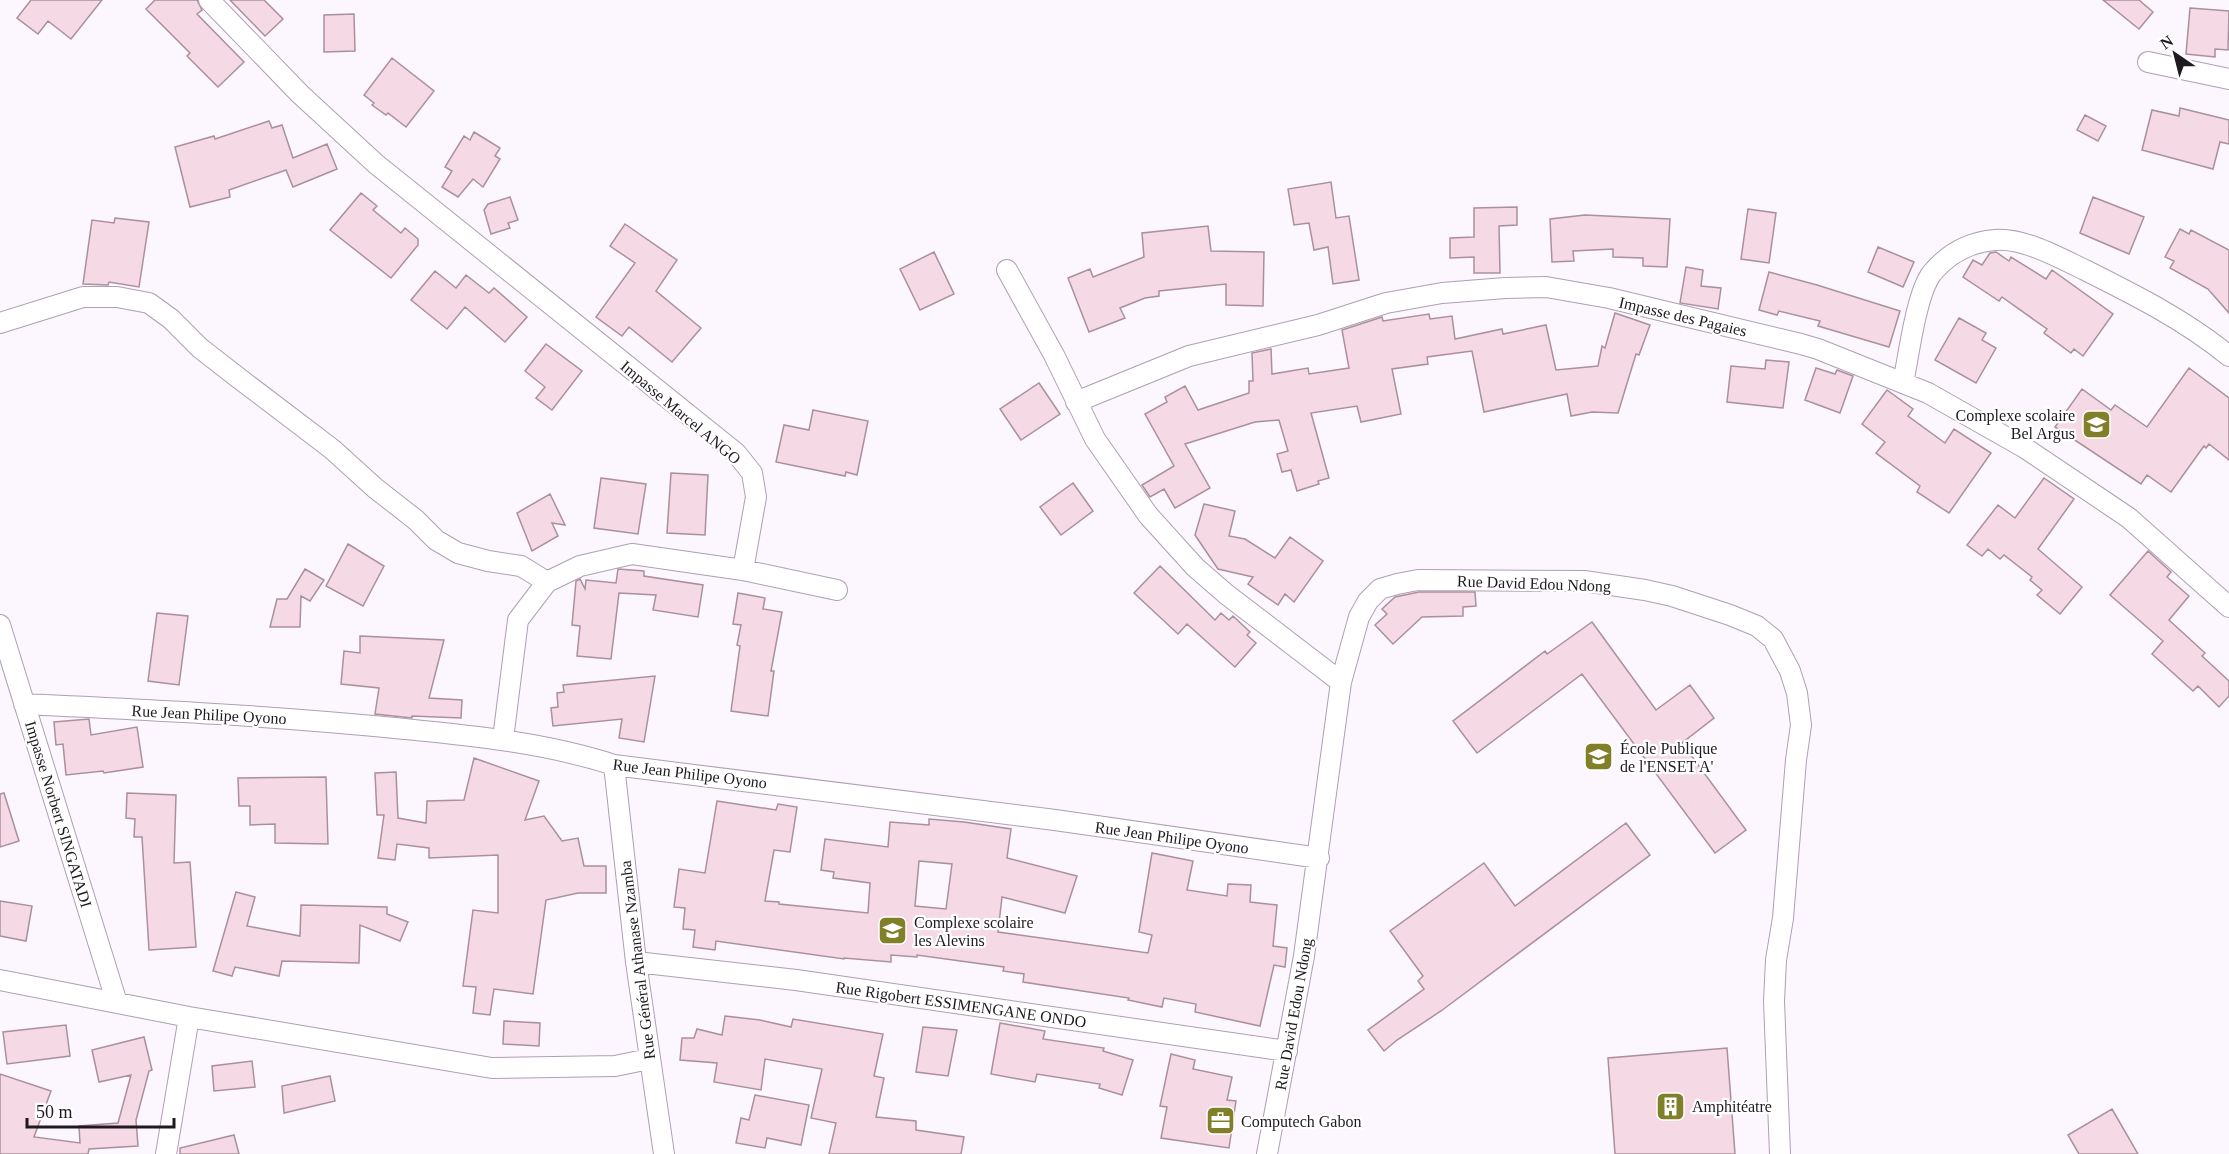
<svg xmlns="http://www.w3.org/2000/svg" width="2229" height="1154" font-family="'Times New Roman',serif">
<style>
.building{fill:#f5dae6;stroke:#aa909c;stroke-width:1.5;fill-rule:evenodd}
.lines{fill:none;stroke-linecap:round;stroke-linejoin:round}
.street-casing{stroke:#af9fb4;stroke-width:22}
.street{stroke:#fff;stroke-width:20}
.labels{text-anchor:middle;stroke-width:4.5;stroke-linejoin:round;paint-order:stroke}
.street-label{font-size:16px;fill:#1f1920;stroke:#fff}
.poi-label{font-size:16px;fill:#1f1920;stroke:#fff;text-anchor:start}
</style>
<rect width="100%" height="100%" fill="#fcf6fe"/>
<!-- building -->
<path class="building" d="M31,0H102L71,39L48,21L38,34L17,18Z
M155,0H197L202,10L197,14L244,62L218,87L187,56L190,53L146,9Z
M230,0H264L283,19L265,36Z
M2103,0H2139L2153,12L2139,29Z
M2190,8L2229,11L2228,50L2215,49V57L2186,54Z
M354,14L355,51L324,52V15Z
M392,58L434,91L406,127L388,113L386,115L372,105L374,103L364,95Z
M2180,108L2229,120V144L2220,142L2213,169L2142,150L2152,110L2179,116Z
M2085,115L2106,126L2098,141L2077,130Z
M269,121L272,128L282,125L293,158L327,144L337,169L293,187L286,170L229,190L230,197L190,207L175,147L214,136L215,139Z
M474,132L500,148L495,156L500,159L483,187L473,179L458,197L442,187L452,171L445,167L464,136L470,140Z
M1331,182L1336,218L1349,216L1359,280L1333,284L1328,247L1314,250L1309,223L1294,225L1288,189Z
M361,193L377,206L373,210L401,233L405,228L418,239V245L391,278L330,230Z
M510,197L518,220L508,223L510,228L491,234L484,210L488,204Z
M2093,197L2144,217L2129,254L2080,233Z
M1517,207V225L1499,226L1500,273H1474V257L1450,258V238L1474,237V208Z
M1748,209L1776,213L1769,263L1741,259Z
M1585,215L1670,219L1667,267L1643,266V258L1613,257V249L1573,251L1574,261L1552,262L1550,219Z
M115,218L149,222L139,287L109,282L108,285L83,284L92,220L114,223Z
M625,224L677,260L656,291L701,328L672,362L629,327L622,336L596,317L635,263L610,246Z
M1208,226L1211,251L1264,252L1263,306L1226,305V284L1159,291V296L1145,298L1120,308L1125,318L1089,332L1068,278L1090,269L1093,277L1144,257L1142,233Z
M2180,229L2189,234L2191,230L2229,250V313L2208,289L2170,268L2174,261L2165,257Z
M1878,247L1914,262L1903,287L1868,272Z
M934,252L954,294L920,310L900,269Z
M1996,252L2009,261L2011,257L2046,279L2052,270L2113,314L2083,356L2074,349L2071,353L2044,333L2047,329L2002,297L1999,301L1963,277L1973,260L1982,265L1990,253Z
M1686,267L1703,270L1701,286L1721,288L1718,309L1680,303Z
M435,271L456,288L466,275L489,293L494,288L527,317L505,342L465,307L447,329L411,300Z
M1769,272L1817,285L1900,311L1889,347L1818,326L1820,321L1779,311L1777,315L1759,310Z
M1615,313L1650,325L1639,355L1636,354L1618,413L1592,412L1571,416L1567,394L1484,412L1472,351L1427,357L1428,364L1392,369L1401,414L1361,422L1357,406L1311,413L1329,478L1318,481L1319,484L1297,491L1291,470L1282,472L1277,454L1288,451L1279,420L1255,422L1185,444L1210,488L1175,508L1164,489L1150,497L1142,485L1174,466L1145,414L1167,402L1165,397L1185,386L1198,410L1249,393V381H1253L1252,353L1271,349L1272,374L1308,368L1309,374L1349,368L1342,330L1382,317L1383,321L1429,314L1430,319L1452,316L1455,339L1502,329L1503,334L1546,325L1556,370L1598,366L1602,346L1605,348Z
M1959,318L1986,333L1982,340L1996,348L1976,383L1935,360Z
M546,344L582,371L552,410L536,398L545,387L525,371Z
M1766,360L1789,362L1783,408L1727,402L1731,366L1765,369Z
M1816,368L1835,374L1837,370L1853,376L1840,413L1805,400Z
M2189,368L2229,398V460L2209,444L2206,448L2204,446L2171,492L2147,475L2141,484L2055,427L2082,389L2111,410L2115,405L2147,427Z
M1039,383L1060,414L1021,440L1000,409Z
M1887,390L1913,409L1908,416L1945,443L1954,429L1991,453L1949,513L1917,492L1920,486L1876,453L1885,442L1862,424Z
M813,410L868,421L857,475L846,472L845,476L776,462L784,425L809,430Z
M671,473L708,475L705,535L667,533Z
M601,478L646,484L638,534L594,528Z
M2044,478L2074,499L2038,549L2082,587L2060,614L2037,595L2042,590L2030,580L2032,577L2004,555L2000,559L1988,549L1982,556L1967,545L1998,505L2015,518Z
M1073,483L1093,511L1061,535L1040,507Z
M550,494L565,525L552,523L558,536L532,551L517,513Z
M1204,504L1235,511L1229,536L1245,539L1275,558L1290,537L1323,561L1294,602L1285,594L1278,605L1248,584L1253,577L1218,569L1195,535Z
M348,544L384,566L363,606L326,586Z
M2148,551L2171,572L2167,577L2189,596L2169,620L2205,653L2202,656L2229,681V696L2219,707L2198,686L2193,691L2152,654L2163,641L2110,595Z
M1160,566L1215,620L1221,613L1229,620L1233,616L1250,632L1247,635L1256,643L1235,667L1187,624L1178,634L1134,593Z
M305,569L324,580L310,601L301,596L300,627H270L277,599H287Z
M618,569L644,571V576L703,585L698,617L653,610L656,595L619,593L611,659L577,656L580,626L572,625L576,581L580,579L585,589L586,580L616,583Z
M1419,592H1475L1476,606L1463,607V616L1422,617L1393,644L1375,625L1387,614L1382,609L1395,597Z
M738,593L765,598L763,609L782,612L771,671H774L768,716L731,711L740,646L737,645L741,625L733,624Z
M157,613L188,616L179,685L148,681Z
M1592,622L1656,710L1690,685L1714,718L1682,743L1746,830L1715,853L1582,674L1477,753L1453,721L1545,651L1547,654Z
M360,636L444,640L429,698L462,700L461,718L412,716V718L375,714L379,688L341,684L344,651L360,653Z
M655,676L644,742L619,738L622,719L553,726L551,708L558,707L557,693L564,692L563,685Z
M89,719L91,735L137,727L143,767L104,773L103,771L66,775L63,744L56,745L54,722Z
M474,758L539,781L525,820L544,816L562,841L578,838L584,866H606V893H578L546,900L533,994L494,989L490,1015L473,1013L476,987L463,986L473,910L498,913V855L429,858V848L397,844L395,860L378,858L384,815H377L375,773L396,772L398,818L426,823L427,801L464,800Z
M326,777L328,844L275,843V824L250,825V806H239L238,778Z
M4,793L19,841L0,847V794Z
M127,793L176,795L174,863L190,862L196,947L149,950L142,837H134L135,819L126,818Z
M717,801L776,810L778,804L797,807L790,852L774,850L765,901L779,902V904L868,913L870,883L833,878L834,872L821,870L825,839L888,847L890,822L929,825V819L964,822L1011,829L1007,858L1077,876L1065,913L1002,897L998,932L1148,953L1152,935L1139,932L1152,853L1193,861L1187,890L1227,896L1228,884L1251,885L1250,902L1277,905L1273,946L1287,948L1285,967L1274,965L1260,1026L1195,1012L1196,1004L1164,998L1162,1007L1128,1000L1129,998L1023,982L1024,974L1003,971L1004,967L917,955V957L891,955V962L844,958V959L716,941L715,950L693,947L695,930L683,929L685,908L674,907L679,869L705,873ZM919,861L952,864L946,909L915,906Z
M1626,823L1650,855L1441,1011L1397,1040L1384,1051L1368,1030L1424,989L1418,981L1423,976L1390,931L1484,863L1515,906Z
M236,892L255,897L247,926L300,936L301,905L387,907V914L408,922L400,941L360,925L359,963L282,961L279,976L235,967L232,976L213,971Z
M0,901L32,906L26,941L0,936Z
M725,1016L760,1020L791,1027L793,1019L883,1034L874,1076L884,1078L876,1117L916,1121V1130L964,1137L961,1154H829L836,1123L811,1118L822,1069L765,1059L761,1090L714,1082L717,1063L680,1060L682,1038H694L697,1029L722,1035Z
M504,1021L540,1023L539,1046L503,1044Z
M1000,1023L1045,1031L1043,1039L1104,1048L1103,1051L1133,1060L1122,1095L1099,1088L1100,1084L1037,1074L1035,1082L991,1074Z
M66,1025L70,1056L7,1064L3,1032Z
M923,1027L957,1030L948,1076L916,1072Z
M144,1037L152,1070L149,1071L136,1120L138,1146L89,1149L88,1154H0V1074L51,1091L34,1137L80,1143L79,1126L118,1123L131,1075L99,1082L92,1050Z
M1727,1048L1735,1154H1615L1608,1058Z
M1171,1054L1195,1060L1193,1069L1232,1077L1227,1100L1236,1101L1229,1148L1161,1138L1167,1107L1160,1106Z
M252,1061L255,1087L214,1091L212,1066Z
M330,1076L335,1101L284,1113L282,1086Z
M755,1095L809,1105L801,1145L767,1138L765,1148L736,1143L741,1118L749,1120Z
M2112,1109L2138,1154H2079L2068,1135Z
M234,1135L239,1154H180V1148Z"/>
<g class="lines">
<defs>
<path id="street" d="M209,0L300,94L376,164L736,453L752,473L756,497L743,570L632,554L580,566L547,582L518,620L503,739
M2148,62L2229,79
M1007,270L1054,355L1095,439L1148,515L1195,567L1226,594L1341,682
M0,323L83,297H117L149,303L171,319L200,348L236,376L332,449L375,488L416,520L436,540L458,553L488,561L521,566L547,582
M1903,383C1909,355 1916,294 1932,273C1948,254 1970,242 1995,240C2022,237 2060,258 2085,270C2135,295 2185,320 2229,356
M1076,402L1189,356L1318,325L1386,303L1442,293L1505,288L1546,287L1609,298L1801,344L1818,349L1928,393L2025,448L2129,518L2229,607
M743,570L837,590
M0,625L117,1003
M24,704C151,710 278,716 405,729C475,736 546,743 614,765L1055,820L1319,858
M614,765L636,962L664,1154
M636,962L796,980L1287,1051
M0,980L189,1017L492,1068L615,1066L649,1059
M166,1154L189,1017
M1267,1154L1304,956L1341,682L1359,617L1368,601L1380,589L1397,584L1418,580L1584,581L1645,590L1672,596L1730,615L1757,626L1773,639L1790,671L1797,693L1801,725L1796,760L1783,918L1776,960L1774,1001L1780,1154"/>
</defs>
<!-- street casing -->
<use href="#street" class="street-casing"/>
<!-- street -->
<use href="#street" class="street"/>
</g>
<!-- icons -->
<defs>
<symbol id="school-square" viewBox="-11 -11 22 22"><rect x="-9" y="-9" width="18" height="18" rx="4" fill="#818029" stroke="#fff"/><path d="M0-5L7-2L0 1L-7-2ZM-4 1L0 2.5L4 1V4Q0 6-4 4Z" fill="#fff"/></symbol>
<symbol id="building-square" viewBox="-11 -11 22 22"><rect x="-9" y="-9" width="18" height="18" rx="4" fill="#818029" stroke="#fff"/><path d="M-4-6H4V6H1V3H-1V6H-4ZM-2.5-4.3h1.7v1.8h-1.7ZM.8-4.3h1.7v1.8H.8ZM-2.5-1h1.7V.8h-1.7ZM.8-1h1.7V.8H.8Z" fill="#fff"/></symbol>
<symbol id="office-square" viewBox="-11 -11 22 22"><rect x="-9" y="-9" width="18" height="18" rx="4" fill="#818029" stroke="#fff"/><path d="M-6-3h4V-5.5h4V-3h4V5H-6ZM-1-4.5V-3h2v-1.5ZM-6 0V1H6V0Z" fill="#fff"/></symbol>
</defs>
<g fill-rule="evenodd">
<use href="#school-square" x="2080" y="408" width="33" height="33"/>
<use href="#school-square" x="1582" y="740" width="33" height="33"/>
<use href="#school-square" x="876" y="914" width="33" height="33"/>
<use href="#building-square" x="1654" y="1090" width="33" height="33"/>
<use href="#office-square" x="1204" y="1104" width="33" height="33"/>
</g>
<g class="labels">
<!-- street labels -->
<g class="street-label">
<text transform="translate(1683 316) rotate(13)" y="6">Impasse des Pagaies</text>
<text transform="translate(681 412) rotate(40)" y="6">Impasse Marcel ANGO</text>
<text transform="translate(1534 583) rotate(2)" y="6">Rue David Edou Ndong</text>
<text transform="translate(209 714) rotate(3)" y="6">Rue Jean Philipe Oyono</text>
<text transform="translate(690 773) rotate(7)" y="6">Rue Jean Philipe Oyono</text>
<text transform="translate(59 814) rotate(73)" y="6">Impasse Norbert SINGATADI</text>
<text transform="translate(1172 837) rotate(8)" y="6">Rue Jean Philipe Oyono</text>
<text transform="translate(637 960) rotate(-97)" y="6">Rue Général Athanase Nzamba</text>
<text transform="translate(961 1004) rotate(8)" y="6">Rue Rigobert ESSIMENGANE ONDO</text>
<text transform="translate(1293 1014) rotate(-80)" y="6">Rue David Edou Ndong</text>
</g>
<!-- poi labels -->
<g class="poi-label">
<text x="2075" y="421" text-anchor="end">Complexe scolaire<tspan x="2075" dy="18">Bel Argus</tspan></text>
<text x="1620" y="754">École Publique<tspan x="1620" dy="18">de l'ENSET A'</tspan></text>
<text x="914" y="928">Complexe scolaire<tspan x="914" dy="18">les Alevins</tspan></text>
<text x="1692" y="1112">Amphitéatre</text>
<text x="1241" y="1127">Computech Gabon</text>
</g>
</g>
<!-- north arrow -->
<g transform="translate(2175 54) rotate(325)" stroke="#ffffff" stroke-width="4.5" paint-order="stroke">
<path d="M0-4.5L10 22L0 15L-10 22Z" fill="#1f1920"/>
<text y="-9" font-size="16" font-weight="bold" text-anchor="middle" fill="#1f1920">N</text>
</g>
<!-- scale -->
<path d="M27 1118v9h147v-9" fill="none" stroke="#1f1920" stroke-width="3"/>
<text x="36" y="1118" font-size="18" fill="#1f1920" stroke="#ffffff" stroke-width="4.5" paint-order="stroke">50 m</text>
</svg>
